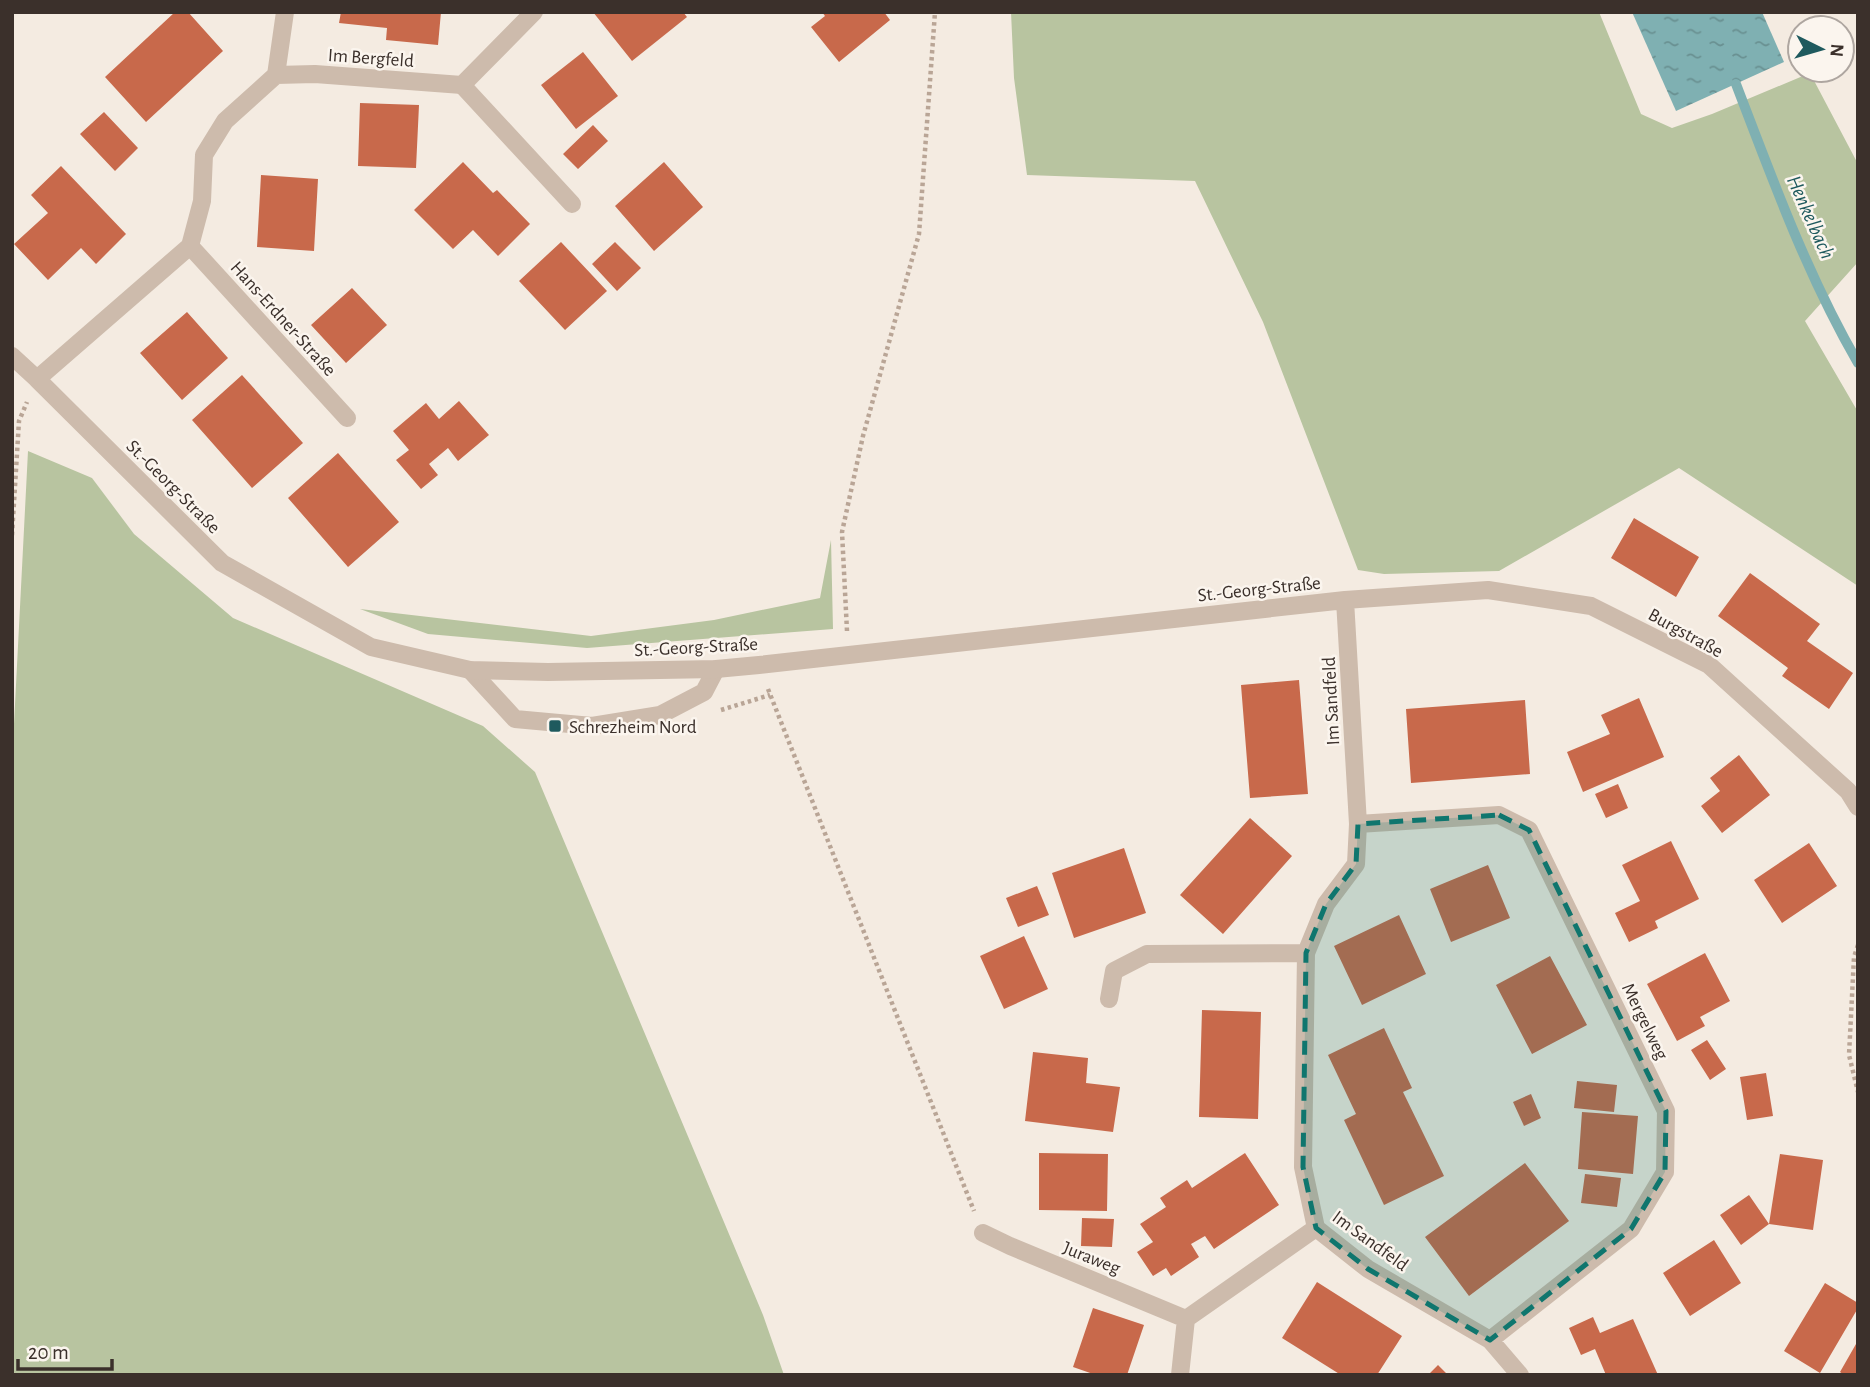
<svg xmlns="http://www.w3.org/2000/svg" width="1870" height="1387" font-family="'Alegreya Sans',sans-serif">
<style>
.grass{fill:#b8c4a0}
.water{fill:url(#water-ripples)}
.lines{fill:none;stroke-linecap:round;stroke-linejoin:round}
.stream{stroke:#7fb0b2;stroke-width:10}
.building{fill:#c8694b}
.path{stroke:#b9a596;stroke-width:4.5;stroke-dasharray:3.5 3.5;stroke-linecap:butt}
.service{stroke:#cdbbac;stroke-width:18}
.minor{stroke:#cdbbac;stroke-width:18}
.marked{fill:#0f766e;fill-opacity:0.2;stroke:#0f766e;stroke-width:5;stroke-dasharray:14 9;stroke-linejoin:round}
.poi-dot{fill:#1f5a5e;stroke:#fbf5ee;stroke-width:2.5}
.labels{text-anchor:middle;stroke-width:5;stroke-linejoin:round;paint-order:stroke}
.street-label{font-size:19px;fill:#3b302b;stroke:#fbf5ee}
.poi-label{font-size:19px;fill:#3b302b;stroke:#fbf5ee;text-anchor:start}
.water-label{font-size:21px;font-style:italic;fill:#1f5a5e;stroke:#fbf5ee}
</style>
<defs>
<pattern id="water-ripples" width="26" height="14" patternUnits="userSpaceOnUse" patternTransform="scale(1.75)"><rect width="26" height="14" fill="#7fb0b2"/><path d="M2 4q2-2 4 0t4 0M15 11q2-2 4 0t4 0" fill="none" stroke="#699091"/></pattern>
</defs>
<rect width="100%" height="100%" fill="#f4ebe1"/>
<!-- grass -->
<path class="grass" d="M1011,12H1599L1641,114L1672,128L1712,114L1810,73L1858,164V262L1805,321L1858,412V586L1679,468L1499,571L1384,574L1358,570L1263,322L1195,181L1027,175L1014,78Z
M28,451L92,478L134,534L233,618L483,726L535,772L763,1315L784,1375H12V763Z
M831,540L833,629L587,648L428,634L360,609L591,636L714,620L820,598Z"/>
<!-- water -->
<path class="water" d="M1632,12H1762L1784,62L1676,111Z"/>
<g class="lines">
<!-- stream -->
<path class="stream" d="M1736,84C1772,178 1807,275 1858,363"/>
</g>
<!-- building -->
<path class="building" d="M175,12H188L223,51L146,122L105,77Z
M341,12H441L438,45L386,40L387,28L339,23Z
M593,12H683L687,17L632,61Z
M822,12H884L890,20L839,62L811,27L825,16Z
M583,52L618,96L576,129L541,85Z
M360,103L419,105L416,168L358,166Z
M104,112L138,148L115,171L80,134Z
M593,125L608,141L578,169L563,154Z
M463,162L493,193L497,190L530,224L498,256L473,230L453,249L414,210Z
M664,162L703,207L654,251L615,206Z
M61,166L126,234L96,264L81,248L48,280L14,244L48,213L31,195Z
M261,175L318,179L314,251L257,247Z
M561,242L607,291L565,330L519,281Z
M615,242L641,268L617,291L592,264Z
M352,288L387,325L346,363L311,325Z
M187,312L228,358L182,400L140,353Z
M242,375L303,443L252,488L192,420Z
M459,401L489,435L458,461L448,448L429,464L438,475L421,489L396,460L409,450L393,431L426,403L439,419Z
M338,453L399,522L348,567L288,498Z
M1634,518L1699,557L1676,597L1611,558Z
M1750,573L1820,624L1807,641L1853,673L1829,709L1782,676L1788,668L1718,616Z
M1299,680L1308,794L1250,798L1241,685Z
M1639,698L1664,757L1583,792L1567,752L1610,734L1601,715Z
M1525,700L1530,774L1411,783L1406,709Z
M1739,755L1770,795L1722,833L1701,806L1720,791L1710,778Z
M1618,784L1628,808L1606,818L1595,794Z
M1250,818L1292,856L1223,934L1180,895Z
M1671,841L1699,899L1655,921L1658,928L1629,942L1615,913L1640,901L1622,865Z
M1809,843L1837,886L1782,923L1754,880Z
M1124,848L1146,913L1074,938L1052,873Z
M1488,865L1510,918L1451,942L1430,889Z
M1037,886L1049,915L1018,927L1006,898Z
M1399,915L1426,974L1362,1005L1334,946Z
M1024,936L1048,989L1004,1009L980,956Z
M1705,953L1730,1001L1700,1017L1705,1026L1677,1041L1647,984Z
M1550,956L1587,1025L1532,1054L1496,985Z
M1202,1010L1261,1012L1258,1119L1199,1117Z
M1384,1028L1412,1088L1403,1092L1444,1176L1384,1205L1344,1120L1356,1114L1328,1055Z
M1707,1040L1726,1069L1710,1080L1691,1050Z
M1033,1052L1088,1058L1086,1083L1120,1087L1113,1132L1025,1121Z
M1766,1073L1773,1116L1747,1120L1740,1077Z
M1577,1081L1617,1085L1614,1112L1574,1108Z
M1531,1094L1541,1118L1524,1126L1513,1102Z
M1582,1112L1638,1116L1633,1174L1578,1169Z
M1039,1153L1108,1154L1107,1211L1039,1210Z
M1245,1153L1279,1205L1214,1249L1205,1236L1191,1244L1199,1257L1171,1276L1166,1268L1153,1276L1137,1252L1153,1242L1140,1224L1166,1207L1160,1198L1187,1180L1192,1188Z
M1780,1154L1823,1160L1813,1230L1769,1224Z
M1525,1163L1569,1221L1469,1296L1425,1237Z
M1585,1174L1621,1178L1617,1207L1581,1203Z
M1749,1195L1769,1224L1741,1245L1720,1215Z
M1082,1218L1114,1219L1112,1247L1081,1246Z
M1714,1240L1741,1283L1690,1316L1663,1273Z
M1317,1282L1402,1336L1377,1375H1341L1282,1338Z
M1825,1283L1858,1303V1308L1820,1373L1784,1351Z
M1093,1308L1144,1325L1127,1375H1096L1073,1367Z
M1593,1317L1600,1333L1633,1319L1658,1375H1606L1595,1349L1581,1355L1569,1328Z
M1856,1344L1858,1345V1375H1844L1840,1372Z
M1438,1365L1448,1375H1428Z"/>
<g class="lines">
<!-- path -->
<path class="path" d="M12,535L19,421L27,402
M847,631L842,532L863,436L919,234L935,12
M768,689L974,1211
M721,710L770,695
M1858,945L1854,957L1849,1055L1858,1092"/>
<!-- service -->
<path class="service" d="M462,85L572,204
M190,246L347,418
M470,670L515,719L592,726L660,715L704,692L716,669"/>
<!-- minor -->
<path class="minor" d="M276,75L315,74L462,85L534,12
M12,356L37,379L222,563L371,647L470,670L548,672L716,669L759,665L1345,600L1488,590L1591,606L1709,665L1848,791L1858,807
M37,379L190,246L202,201L204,155L225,121L276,75L285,12
M1345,600L1358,824L1356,864L1326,904L1306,953L1303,1167L1316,1228L1368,1269L1490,1340L1520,1375
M1358,824L1499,815L1529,830L1666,1111L1665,1172L1631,1229L1490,1340
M1109,999L1114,971L1147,954L1306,953
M983,1233L1010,1246L1186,1319
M1180,1375L1186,1319L1316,1228"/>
</g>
<!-- marked area -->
<path class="marked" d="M1499,815L1529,830L1666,1111L1665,1172L1631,1229L1490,1340L1368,1269L1316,1228L1303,1167L1306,953L1326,904L1356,864L1358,824Z"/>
<!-- markers -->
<rect class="poi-dot" x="548" y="719" width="14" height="14" rx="3.5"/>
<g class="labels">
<!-- street labels -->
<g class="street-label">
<text transform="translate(371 57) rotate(4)" y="7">Im Bergfeld</text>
<text transform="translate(284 318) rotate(48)" y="7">Hans-Erdner-Straße</text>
<text transform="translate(174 486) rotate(45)" y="7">St.-Georg-Straße</text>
<text transform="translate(1259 588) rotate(-6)" y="7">St.-Georg-Straße</text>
<text transform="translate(1686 632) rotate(29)" y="7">Burgstraße</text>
<text transform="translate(696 646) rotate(-3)" y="7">St.-Georg-Straße</text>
<text transform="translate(1330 701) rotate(-93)" y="7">Im Sandfeld</text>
<text transform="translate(1646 1021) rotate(64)" y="7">Mergelweg</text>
<text transform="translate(1371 1240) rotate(36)" y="7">Im Sandfeld</text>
<text transform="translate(1092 1257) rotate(22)" y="7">Juraweg</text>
</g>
<!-- poi labels -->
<g class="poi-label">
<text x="569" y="733">Schrezheim Nord</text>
</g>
<!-- water labels -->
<g class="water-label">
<text transform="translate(1811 217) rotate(66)" y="7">Henkelbach</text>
</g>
</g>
<!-- border -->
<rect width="1870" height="1387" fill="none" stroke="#3b302b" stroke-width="28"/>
<!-- north arrow -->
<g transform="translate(1821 49) rotate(95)"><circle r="33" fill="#fbf5ee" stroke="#aea6a0" stroke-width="2"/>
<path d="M0-5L12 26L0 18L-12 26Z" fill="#1f5a5e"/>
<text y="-10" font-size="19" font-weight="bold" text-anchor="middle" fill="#3b302b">N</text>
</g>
<!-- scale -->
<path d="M18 1359v10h94v-10" fill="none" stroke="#3b302b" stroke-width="3.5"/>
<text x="28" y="1359" font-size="21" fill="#3b302b" stroke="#fbf5ee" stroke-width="5" paint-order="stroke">20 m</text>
</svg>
